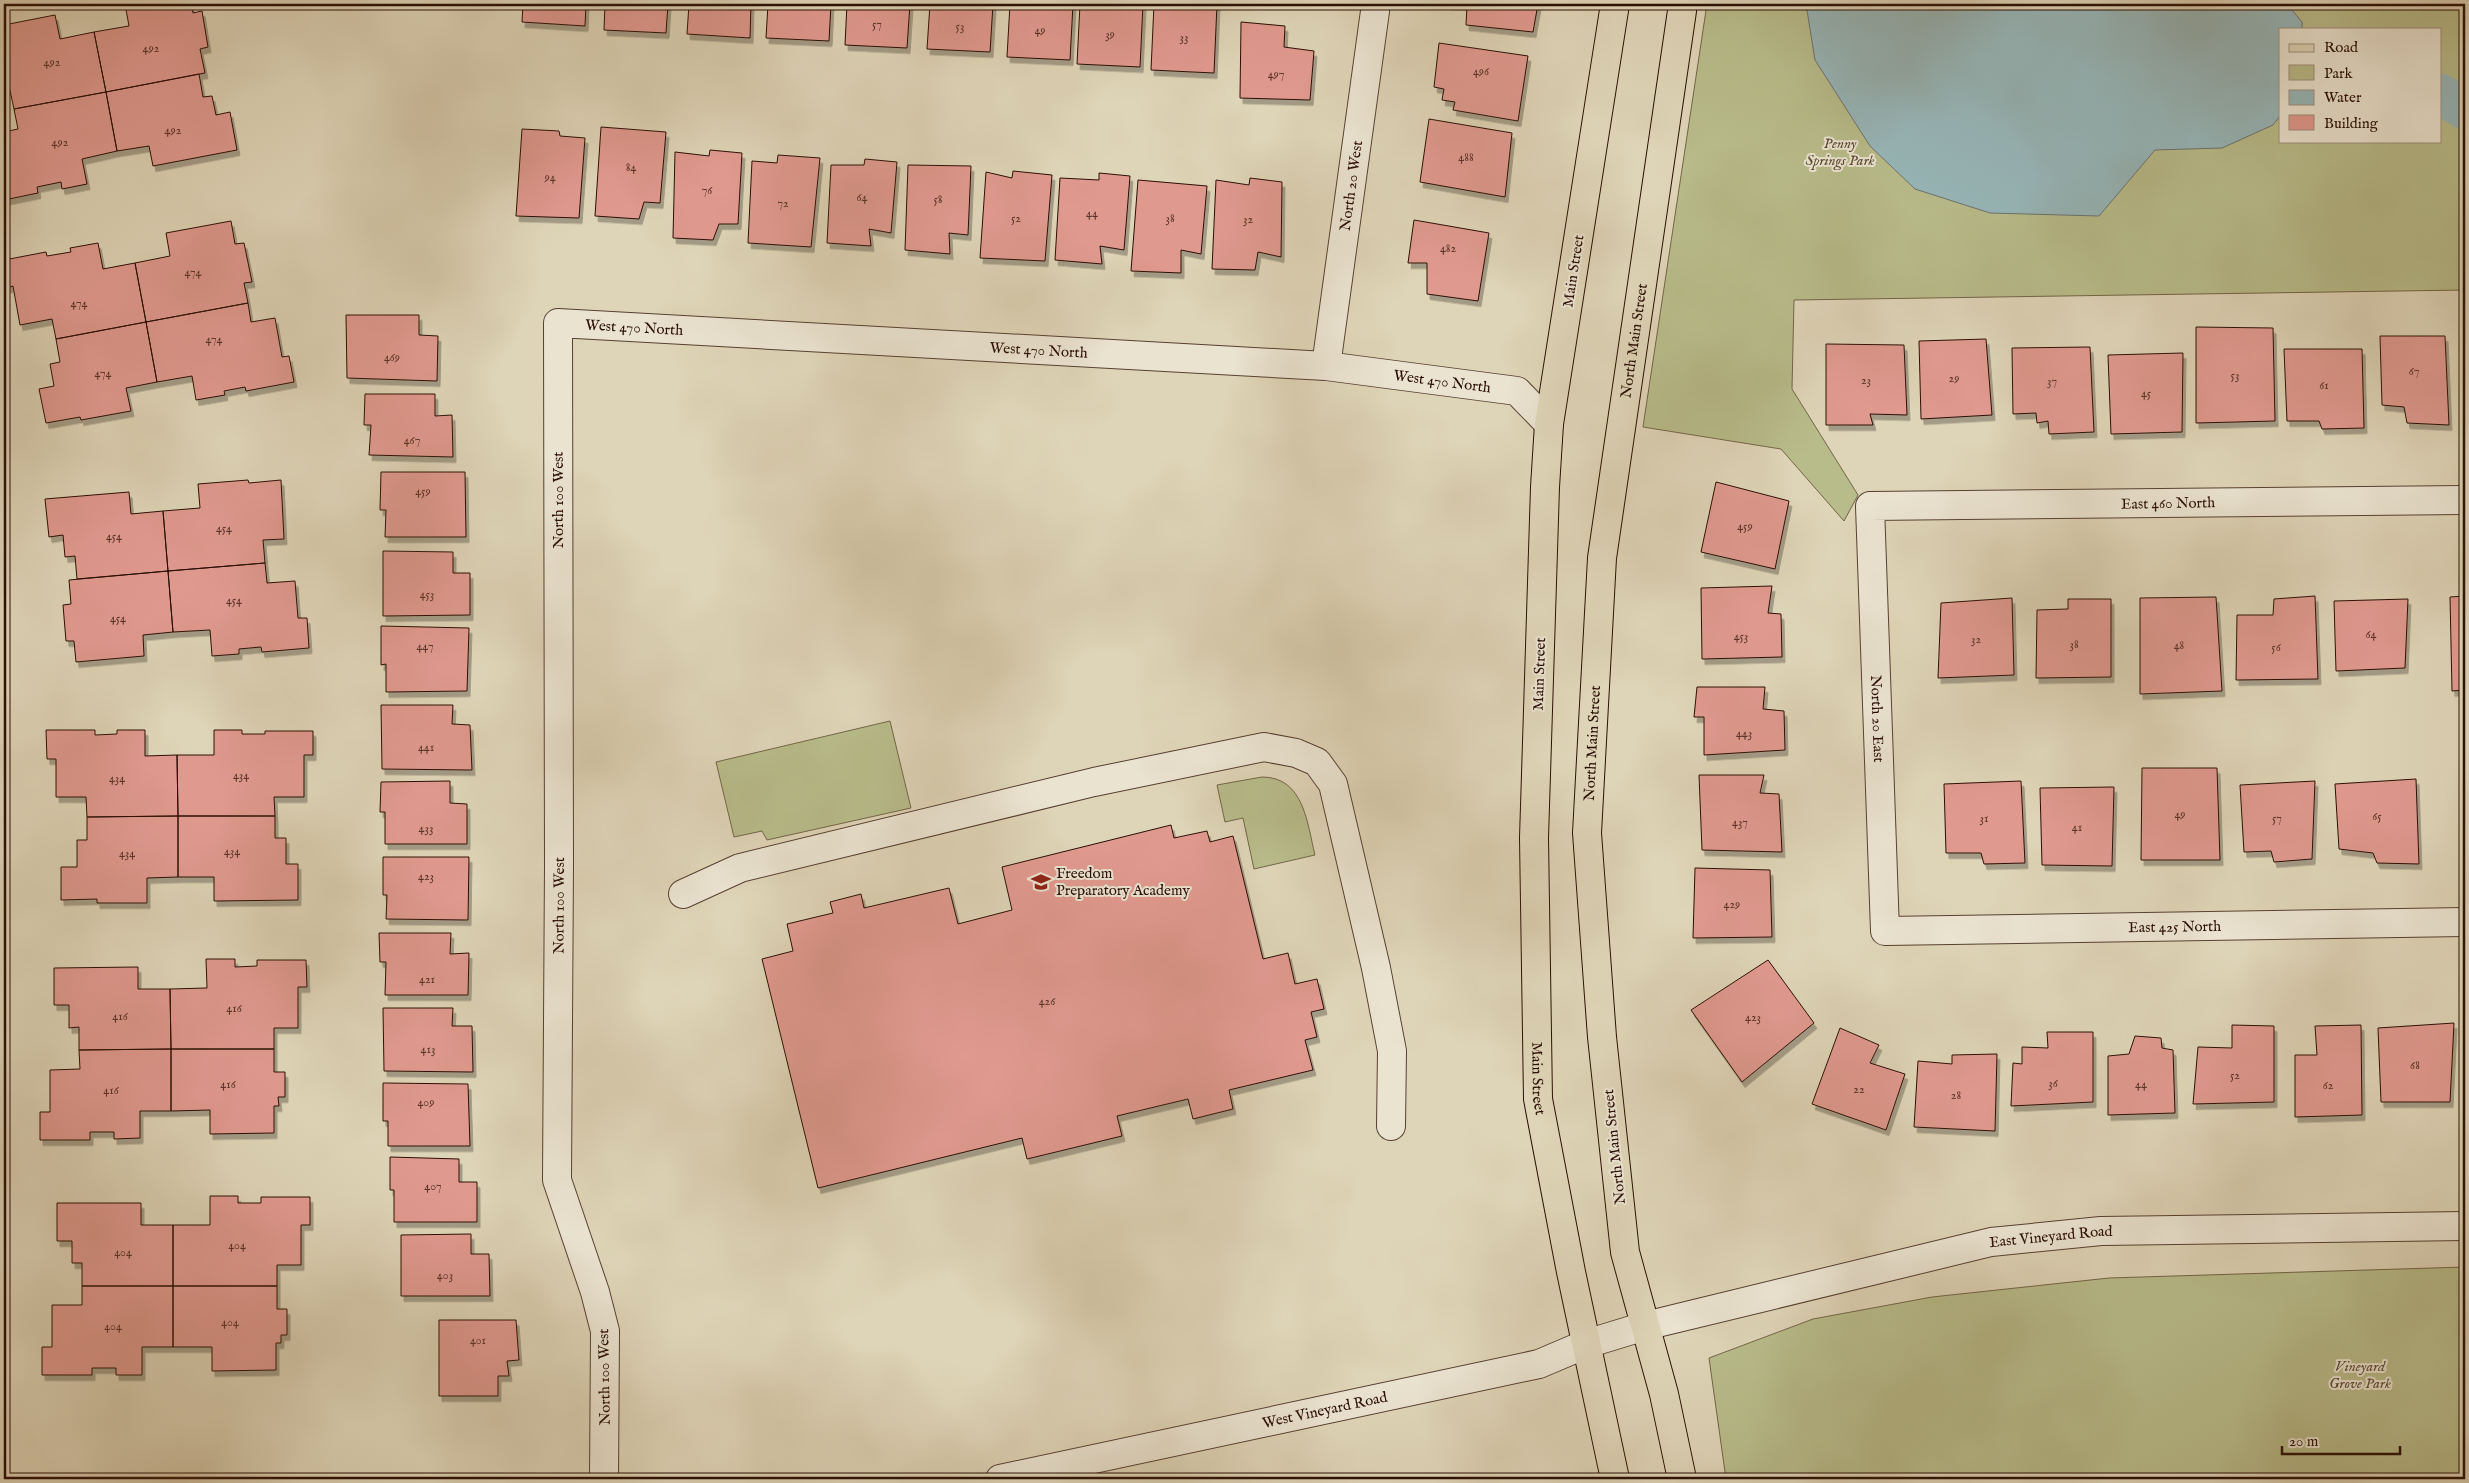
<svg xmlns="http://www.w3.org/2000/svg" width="2469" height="1483" font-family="'IM FELL English',serif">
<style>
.green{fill:#b8bb8a;stroke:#726548;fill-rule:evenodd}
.water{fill:#97b6b8;stroke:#6c7371}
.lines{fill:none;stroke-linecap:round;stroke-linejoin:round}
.canal{stroke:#97b6b8;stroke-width:41}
.building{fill:#e0998f;stroke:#2b0f06;filter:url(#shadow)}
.minor-casing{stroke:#584032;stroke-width:30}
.major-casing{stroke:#2b0f06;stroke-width:30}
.minor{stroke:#eae3d0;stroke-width:28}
.major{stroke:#ded4b7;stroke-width:28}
.labels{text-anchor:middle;stroke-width:4;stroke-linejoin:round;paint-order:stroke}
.number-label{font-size:12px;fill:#583228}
.park-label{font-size:15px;font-style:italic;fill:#5c4b34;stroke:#eae3d0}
.street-label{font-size:15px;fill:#2b0f06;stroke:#eae3d0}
.poi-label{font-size:15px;fill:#2b0f06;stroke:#eae3d0;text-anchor:start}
</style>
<defs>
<filter id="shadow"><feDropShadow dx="3" dy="5.5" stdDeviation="0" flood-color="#0004"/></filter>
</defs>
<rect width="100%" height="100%" fill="#ded4b7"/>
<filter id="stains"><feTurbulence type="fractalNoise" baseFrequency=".004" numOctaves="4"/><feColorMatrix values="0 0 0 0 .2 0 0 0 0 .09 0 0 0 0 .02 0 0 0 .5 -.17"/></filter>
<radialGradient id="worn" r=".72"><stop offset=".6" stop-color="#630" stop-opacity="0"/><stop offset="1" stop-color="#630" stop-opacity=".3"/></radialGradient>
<!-- green -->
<path class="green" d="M1707,4H2465V290L1794,300L1792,389L1858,495L1844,521L1781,449L1643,427ZM2280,29H2440V141H2280Z
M890,721L911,808L767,840L762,831L734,837L716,762Z
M1262,777C1304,777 1307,823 1315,855L1254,869L1243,818L1225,822L1217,785Z
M2465,1267V1479H1726L1709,1358L1813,1319L1932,1297L2109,1278Z"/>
<!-- water -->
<path class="water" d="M1806,4H2287L2302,22V29H2280V116L2273,125L2222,148L2155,150L2099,216L1990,213L1915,189L1870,146L1815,60Z"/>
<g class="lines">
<!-- canal -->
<path class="canal" d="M2440,94L2465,109"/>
</g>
<!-- building -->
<path class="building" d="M125,4H191L193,13L202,11L208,47L200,49L205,73L106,92L94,32L129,26Z
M523,4H586L585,26L522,22Z
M605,4H668L666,33L604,30Z
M689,4H751L750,38L687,34Z
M768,4H831L829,41L766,38Z
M847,4H910L907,48L845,45Z
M930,4H993L990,52L927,49Z
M1010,4H1073L1070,60L1007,57Z
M1080,4H1143L1140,67L1077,64Z
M1154,4H1217L1214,73L1151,70Z
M1447,4H1538L1533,32L1466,25L1467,5Z
M55,15L60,39L94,32L106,92L14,109L9,86L4,87V25Z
M1241,22L1285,26L1284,47L1314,51L1310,100L1240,98Z
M1439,43L1528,56L1518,121L1453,110L1455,102L1442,100L1444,89L1434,87Z
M199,74L203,97L212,96L216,115L230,112L237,150L153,166L149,146L117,151L106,92Z
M106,92L117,151L82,159L87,184L62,189L61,182L37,187L38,193L4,200V132L18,129L14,109Z
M1429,119L1512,133L1505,197L1420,182Z
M601,127L666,132L660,203L644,202L639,219L595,216Z
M522,129L559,131L560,136L585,138L579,218L516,216Z
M710,150L742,153L738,224H719L713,240L673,238L675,152L709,156Z
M778,155L820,158L811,247L748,243L752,161L777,163Z
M865,159L897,162L891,233L869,229L871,246L827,243L831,165H864Z
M908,165L971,166L968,235L949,233L950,254L905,250Z
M1013,171L1052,175L1045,261L980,258L986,172L1012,178Z
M1099,173L1130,176L1124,250L1100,246L1102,264L1055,260L1060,178L1099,180Z
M1250,178L1282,182L1281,257L1258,252L1255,270L1212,269L1216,180L1249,185Z
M1138,180L1207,186L1201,254L1181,250V273L1131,271Z
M1414,220L1489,233L1478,301L1427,294V263H1408Z
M231,221L235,244L244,243L252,282L244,283L248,303L146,322L135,263L170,256L166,233Z
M98,243L103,269L135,263L146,322L56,339L52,319L20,325L13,286L6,288L4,260L46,252L47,256L71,252L70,248Z
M248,303L251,322L275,318L282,357L289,356L294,382L246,391L245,387L224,391L225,395L196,400L192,376L157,382L146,322Z
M346,315H419V335L438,336L437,381L347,378Z
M146,322L157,382L126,388L131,411L81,420L80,417L46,423L39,389L54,386L50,364L60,362L56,339Z
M2196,327L2273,328L2275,421L2196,423Z
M2380,336H2445L2449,425L2407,423L2404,407L2382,405Z
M1986,339L1992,415L1921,419L1919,341Z
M1826,344L1904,345L1907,415L1870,414L1873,425H1826Z
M2090,347L2094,432L2049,434L2048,421L2037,423L2036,413L2013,414L2012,348Z
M2284,349H2362L2364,428L2322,429L2319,421H2287Z
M2183,353L2182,432L2111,434L2108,355Z
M365,394H435V416L452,415L453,457L369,455L371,425H364Z
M381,472H465L466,537H385L386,510H380Z
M248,480L249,483L281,480L284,539L263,540L265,563L168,571L163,511L200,508L198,484Z
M1716,482L1789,501L1775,569L1701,552Z
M129,492L131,514L163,511L168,571L77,579L75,556L65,557L63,535L49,537L45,499Z
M383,551L453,552V573H470V615L383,616Z
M265,563L267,583L295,581L298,618H307L309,648L262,652L261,647L239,649V654L212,656L210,630L173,632L168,571Z
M168,571L173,632L143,635L144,656L76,662L74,641H66L63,605L71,604L69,580Z
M1772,586L1768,613L1781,614L1782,657L1702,659L1701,588Z
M2315,596L2318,679L2236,680L2237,615H2273L2274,599Z
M2465,596V690L2452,691L2450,597Z
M2216,597L2222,691L2140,694V598Z
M2012,598L2014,675L1938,678L1941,603Z
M2068,599H2111V677L2036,678L2037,610L2068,609Z
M2408,599L2405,668L2336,671L2334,601Z
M381,626L469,628L467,691L386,692V664L381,665Z
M1697,687H1765L1763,709L1784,711L1785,750L1704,755V717H1694Z
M381,705H453L452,724L470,725L472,770L382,769Z
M46,730H95V735L117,734V730H145V756L177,755L178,816L87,817L86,797H56V759H47Z
M214,730H242V734H265V731H313V755H304V797H274L275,816H178L177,755H214Z
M2142,768H2217L2220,860H2141Z
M2465,772V855H2464Z
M1699,775H1764L1760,793L1779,794L1782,852L1702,850Z
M2416,779L2419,864L2377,863L2373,853L2339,849L2335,784Z
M450,781V803L467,804V844H385V812H380L381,782Z
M2021,781L2025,863L1984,864L1981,853H1946L1944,784Z
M2315,781L2312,859L2274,862L2271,851L2244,852L2240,785Z
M2114,787L2112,866L2042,865L2040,788Z
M178,816V877L147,878V903H97V899L61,900V867H77V840H87V817Z
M178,816H275V838H286V864H298V900L214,901V877H178Z
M1171,825L1174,838L1207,831L1210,842L1233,836L1263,959L1288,953L1295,984L1317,979L1324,1009L1311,1012L1317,1037L1305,1040L1313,1070L1229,1090L1233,1109L1193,1119L1188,1099L1117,1116L1122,1136L1027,1159L1022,1138L818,1188L762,959L793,951L787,924L833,913L830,902L861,894L864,908L949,888L958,924L1012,910L1002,867Z
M383,857H469L468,920L386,919L387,895H383Z
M1695,868L1770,870L1772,937L1693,938Z
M379,933H451L450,954L469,953L468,995H385L386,962H380Z
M206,959H235V967L257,966V960H306L307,987H298V1028H274V1049H171L170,989L207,988Z
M1768,960L1814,1023L1742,1082L1691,1010Z
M138,967V989H170L171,1049L79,1050V1027L69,1028V1005H54V968Z
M383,1008H453L452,1026H472L473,1072L384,1071Z
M2454,1023L2450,1102H2381L2378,1028Z
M2232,1025L2274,1026V1102L2193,1104L2198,1047L2232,1048Z
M2361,1025L2362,1115L2295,1117V1055H2317L2315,1026Z
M1840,1028L1879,1045L1870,1063L1905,1074L1886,1130L1812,1104Z
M2047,1032H2093V1102L2011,1106L2013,1063L2022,1064V1047L2048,1048Z
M2135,1036L2161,1038L2162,1048L2173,1050L2175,1113L2108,1115V1056L2129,1054Z
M171,1049V1111H140V1138L114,1139V1132H90V1140H40V1112H50V1070L80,1069L79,1050Z
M171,1049H274V1072H285V1097H278L279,1106H274V1133L210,1134V1110L171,1111Z
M1997,1054L1995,1131L1914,1127L1918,1061L1952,1064V1055Z
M383,1083L468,1084L470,1146H388V1121H383Z
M390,1157L459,1159V1182H477V1222H394V1190H390Z
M210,1196H238V1203H261V1197H310V1225H301V1265H277V1286H173V1225H210Z
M57,1203H141V1225H173V1286H82V1263H72V1241H57Z
M471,1234V1254H489L490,1296H401V1235Z
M82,1286H173V1347H142V1375H116V1368H92V1375H42V1347H52V1305H82Z
M173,1286H277V1309H287V1335H281V1343H276V1370L212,1371V1347H173Z
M439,1320H516L519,1360L507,1361L509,1376H498V1396H439Z"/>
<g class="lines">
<defs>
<g id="minor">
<path id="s1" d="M1326,366L1376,4"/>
<path id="s2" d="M2465,500L1870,506L1885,931L2465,922"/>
<path d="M683,894L740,868L1094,782L1264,747L1296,753L1317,762L1333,784L1376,968L1392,1051L1391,1126"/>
<path id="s3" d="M604,1479L605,1331L595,1292L557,1180L559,865L558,323L1326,366L1517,391L1549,424"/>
<path id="s4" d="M1000,1479L1539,1364L1586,1344L1645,1326L1991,1242L2101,1231L2465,1226"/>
</g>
<g id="major">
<path id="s5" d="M1615,4L1549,424L1545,487L1534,838L1538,1099L1571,1272L1615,1479"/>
<path id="s6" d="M1682,1479L1664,1394L1625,1252L1602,1037L1587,833L1602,558L1683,4"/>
</g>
</defs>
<!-- minor casing -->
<use href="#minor" class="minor-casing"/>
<!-- major casing -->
<use href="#major" class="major-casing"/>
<!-- minor -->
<use href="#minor" class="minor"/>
<!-- major -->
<use href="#major" class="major"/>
</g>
<!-- icons -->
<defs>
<symbol id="school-bare" viewBox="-9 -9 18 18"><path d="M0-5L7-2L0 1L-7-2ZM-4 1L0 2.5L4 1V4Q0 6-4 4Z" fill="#8f2418" stroke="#eae3d0" stroke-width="2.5" paint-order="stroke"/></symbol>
</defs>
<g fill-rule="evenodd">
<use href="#school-bare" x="1027" y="868" width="28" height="28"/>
</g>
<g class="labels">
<!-- number labels -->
<g class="number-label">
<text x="877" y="28">57</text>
<text x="960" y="30">53</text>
<text x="1040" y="34">49</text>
<text x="1110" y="38">39</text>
<text x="1184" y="41">33</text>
<text x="151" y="52">492</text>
<text x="52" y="66">492</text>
<text x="1481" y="75">496</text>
<text x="1276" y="78">497</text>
<text x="173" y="134">492</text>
<text x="60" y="146">492</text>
<text x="1466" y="161">488</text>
<text x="631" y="171">84</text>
<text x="550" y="181">94</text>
<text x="707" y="194">76</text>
<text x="862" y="201">64</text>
<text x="938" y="203">58</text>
<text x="783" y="207">72</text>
<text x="1092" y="217">44</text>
<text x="1016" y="222">52</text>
<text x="1170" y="222">38</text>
<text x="1248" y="223">32</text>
<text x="1448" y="252">482</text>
<text x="193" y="276">474</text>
<text x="79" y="307">474</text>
<text x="214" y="343">474</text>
<text x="392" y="361">469</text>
<text x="2414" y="375">67</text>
<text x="103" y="377">474</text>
<text x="2235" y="379">53</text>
<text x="1954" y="382">29</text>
<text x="1866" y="384">23</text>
<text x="2052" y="385">37</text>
<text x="2324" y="389">61</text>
<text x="2146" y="397">45</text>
<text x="412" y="444">467</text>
<text x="423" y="495">459</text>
<text x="1745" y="530">459</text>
<text x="224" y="532">454</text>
<text x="114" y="540">454</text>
<text x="427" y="598">453</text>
<text x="234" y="604">454</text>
<text x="118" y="622">454</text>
<text x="2371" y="638">64</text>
<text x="1741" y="640">453</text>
<text x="1976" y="643">32</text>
<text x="2074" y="648">38</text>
<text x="2179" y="649">48</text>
<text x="425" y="650">447</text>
<text x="2276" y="651">56</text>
<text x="1744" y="737">443</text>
<text x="426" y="751">441</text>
<text x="241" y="779">434</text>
<text x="117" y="782">434</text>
<text x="2180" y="818">49</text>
<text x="2377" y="820">65</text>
<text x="1984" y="822">31</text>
<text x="2277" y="822">57</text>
<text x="1740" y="826">437</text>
<text x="2077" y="831">41</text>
<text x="426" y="832">433</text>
<text x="232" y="855">434</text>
<text x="127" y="857">434</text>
<text x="426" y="880">423</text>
<text x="1732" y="908">429</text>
<text x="427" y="983">421</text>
<text x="1047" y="1005">426</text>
<text x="234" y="1012">416</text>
<text x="120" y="1020">416</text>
<text x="1753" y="1021">423</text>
<text x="428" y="1053">413</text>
<text x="2415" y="1069">68</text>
<text x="2235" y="1079">52</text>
<text x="2053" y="1087">36</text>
<text x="228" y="1088">416</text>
<text x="2141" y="1088">44</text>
<text x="2328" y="1089">62</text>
<text x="1859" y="1093">22</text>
<text x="111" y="1094">416</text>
<text x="1956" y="1099">28</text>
<text x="426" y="1106">409</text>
<text x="433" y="1190">407</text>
<text x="237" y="1249">404</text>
<text x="123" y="1256">404</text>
<text x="445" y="1279">403</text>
<text x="230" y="1326">404</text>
<text x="113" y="1330">404</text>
<text x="478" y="1344">401</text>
</g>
<!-- park labels -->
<g class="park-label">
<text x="1840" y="148">Penny<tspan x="1840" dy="17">Springs Park</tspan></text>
<text x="2360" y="1371">Vineyard<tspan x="2360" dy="17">Grove Park</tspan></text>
</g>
<!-- street labels -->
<g class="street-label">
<text dy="5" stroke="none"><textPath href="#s1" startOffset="182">North 20 West</textPath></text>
<text transform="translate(1573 271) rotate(-81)" y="5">Main Street</text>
<text dy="5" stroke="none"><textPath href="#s3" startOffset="1240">West 470 North</textPath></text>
<text dy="5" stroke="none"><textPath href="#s6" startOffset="1150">North Main Street</textPath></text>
<text dy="5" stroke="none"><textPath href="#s3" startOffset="1645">West 470 North</textPath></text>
<text dy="5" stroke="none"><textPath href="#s3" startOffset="2050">West 470 North</textPath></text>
<text transform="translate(558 500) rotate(-90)" y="5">North 100 West</text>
<text transform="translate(2168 503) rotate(-1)" y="5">East 460 North</text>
<text transform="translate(1539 674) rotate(-88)" y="5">Main Street</text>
<text dy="5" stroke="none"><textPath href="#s2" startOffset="808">North 20 East</textPath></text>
<text dy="5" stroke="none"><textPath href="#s6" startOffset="745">North Main Street</textPath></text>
<text dy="5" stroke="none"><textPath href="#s3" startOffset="581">North 100 West</textPath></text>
<text dy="5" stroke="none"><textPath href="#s2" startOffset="1310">East 425 North</textPath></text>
<text dy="5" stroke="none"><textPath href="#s5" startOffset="1080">Main Street</textPath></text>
<text transform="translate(1614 1147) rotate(-96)" y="5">North Main Street</text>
<text dy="5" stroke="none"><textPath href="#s4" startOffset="1080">East Vineyard Road</textPath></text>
<text transform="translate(604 1377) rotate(-91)" y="5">North 100 West</text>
<text dy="5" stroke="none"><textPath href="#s4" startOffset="332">West Vineyard Road</textPath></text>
</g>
<!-- poi labels -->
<g class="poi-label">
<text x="1056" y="878">Freedom<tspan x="1056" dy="17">Preparatory Academy</tspan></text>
</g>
</g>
<!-- margin -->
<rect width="2469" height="1483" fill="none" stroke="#ded4b7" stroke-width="20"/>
<rect x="5" y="5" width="2459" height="1473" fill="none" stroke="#2b0f06" stroke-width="2.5"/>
<rect x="10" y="10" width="2449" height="1463" fill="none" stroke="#2b0f06"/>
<!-- legend -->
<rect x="2279" y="28" width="162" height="115" fill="#eae3d0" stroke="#9e8e7f"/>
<rect x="2289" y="44" width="25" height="8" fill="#ded4b7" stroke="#9e8e7f"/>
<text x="2324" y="52" font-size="15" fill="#2b0f06">Road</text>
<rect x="2289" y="65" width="25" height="15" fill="#b8bb8a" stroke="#9e8e7f"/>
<text x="2324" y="78" font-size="15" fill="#2b0f06">Park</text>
<rect x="2289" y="90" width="25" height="15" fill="#97b6b8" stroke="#9e8e7f"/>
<text x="2324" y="102" font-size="15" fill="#2b0f06">Water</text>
<rect x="2289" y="115" width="25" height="15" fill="#e0998f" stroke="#9e8e7f"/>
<text x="2324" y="128" font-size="15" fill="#2b0f06">Building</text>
<!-- scale -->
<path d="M2282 1446v8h118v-8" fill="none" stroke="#2b0f06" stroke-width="2.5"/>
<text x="2289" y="1446" font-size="15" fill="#2b0f06" stroke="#eae3d0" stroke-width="4" paint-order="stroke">20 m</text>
<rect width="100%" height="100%" filter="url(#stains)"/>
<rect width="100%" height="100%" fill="url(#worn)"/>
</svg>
